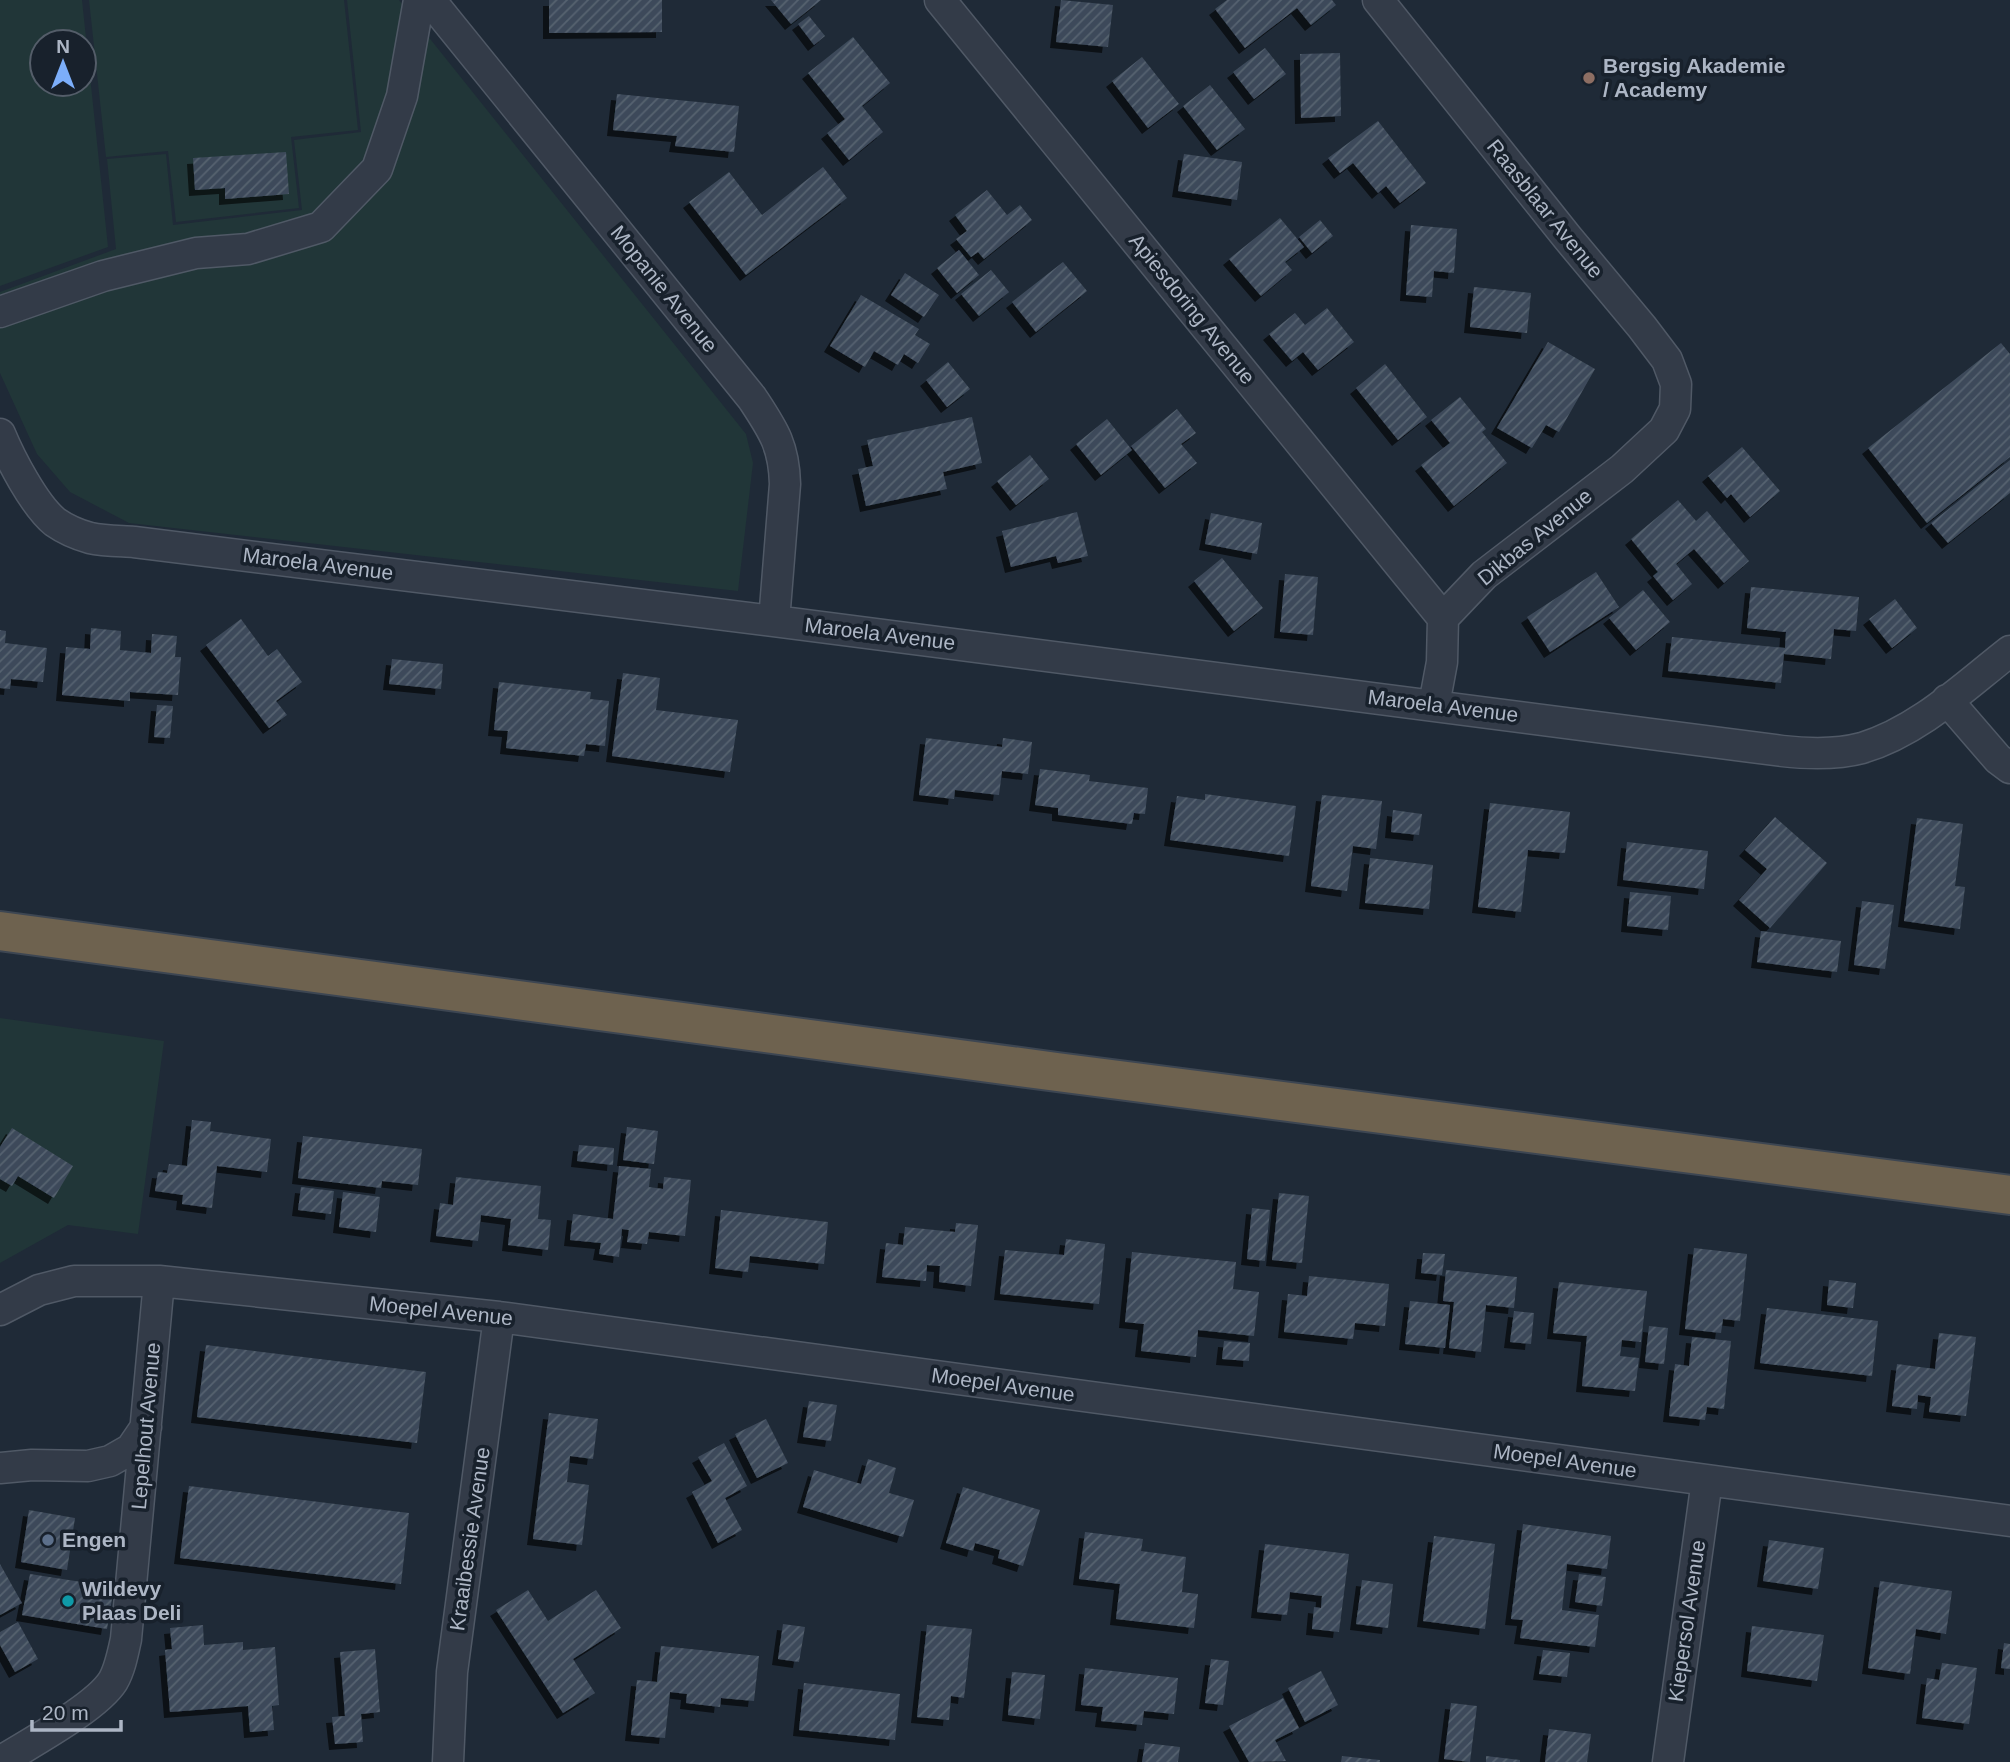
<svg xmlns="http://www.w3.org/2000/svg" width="2010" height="1762" font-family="Helvetica,sans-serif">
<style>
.green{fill:#213638;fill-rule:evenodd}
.building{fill:url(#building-hatch);filter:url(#shadow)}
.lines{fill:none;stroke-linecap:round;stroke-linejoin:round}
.minor-casing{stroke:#505966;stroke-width:33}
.highway-casing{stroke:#3d4652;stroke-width:42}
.minor{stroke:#333b48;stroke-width:30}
.highway{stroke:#6e624f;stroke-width:38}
.education-dot{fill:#8d6e63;stroke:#18212c;stroke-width:2.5}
.service-dot{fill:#5c6f8a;stroke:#18212c;stroke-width:2.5}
.culture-dot{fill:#0f9aa8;stroke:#18212c;stroke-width:2.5}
.labels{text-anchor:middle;stroke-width:7;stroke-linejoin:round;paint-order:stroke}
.poi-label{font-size:21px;font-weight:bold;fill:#adb6c5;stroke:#18212c;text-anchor:start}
.street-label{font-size:21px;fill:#adb6c5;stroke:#18212c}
</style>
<defs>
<pattern id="building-hatch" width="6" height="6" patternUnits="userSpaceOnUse" patternTransform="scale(1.75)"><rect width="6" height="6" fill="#3d4a5a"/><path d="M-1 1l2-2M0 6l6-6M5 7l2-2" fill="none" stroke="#566270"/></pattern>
<filter id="shadow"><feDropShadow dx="-6" dy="6" stdDeviation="0" flood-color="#0009"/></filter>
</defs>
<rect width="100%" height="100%" fill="#1f2a37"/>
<!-- green -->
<path class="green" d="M0,0H82L108,247L0,286ZM42,42H84V84H42Z
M89,0H344L358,130L291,137L299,208L176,222L168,151L106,157Z
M347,0H399L746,434L753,463L738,591L129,523L70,492L37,454L0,373V292L116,249L107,159L166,154L173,225L302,210L294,140L361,132Z
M0,1018L164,1041L138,1234L68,1225L0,1263Z"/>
<!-- building -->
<path class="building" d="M549,0H662V32L549,33Z
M771,0H821L791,24Z
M1061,0L1113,5L1108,47L1056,42Z
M1227,0H1332L1336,5L1311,25L1297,8L1245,48L1215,9Z
M809,16L825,36L814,45L798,24Z
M853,37L890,83L862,106L883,132L849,160L827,133L845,119L808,73Z
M1265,48L1286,74L1254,99L1233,72Z
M1340,53L1341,116L1301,118L1300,54Z
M1142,57L1179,104L1148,128L1112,81Z
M1210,85L1245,129L1217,150L1183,106Z
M617,94L739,106L734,152L675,146L677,136L613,130Z
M1378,121L1426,183L1400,203L1386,186L1378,193L1353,163L1340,173L1328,158Z
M286,152L289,194L225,199V188L195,190L193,158Z
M1184,154L1242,162L1237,200L1178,191Z
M823,167L847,198L746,275L689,202L729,172L762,215Z
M987,190L1007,215L1020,205L1032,220L984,259L978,252L971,257L956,239L967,231L955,215Z
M1280,218L1304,247L1285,262L1292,270L1261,296L1229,259Z
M1320,220L1333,236L1312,253L1299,237Z
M1411,225L1457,229L1454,273L1434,271L1432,297L1406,295Z
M959,250L979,275L957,293L937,268Z
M1063,262L1087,291L1036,332L1012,302Z
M991,270L1009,292L979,316L961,294Z
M905,273L939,295L924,317L891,295Z
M1474,287L1531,293L1527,333L1470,327Z
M861,295L919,329L915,335L930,344L918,363L904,354L898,365L874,351L865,367L830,346Z
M1327,308L1354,342L1318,370L1303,352L1292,361L1269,334L1295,313L1305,325Z
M1548,342L1595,369L1559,432L1546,425L1532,448L1497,428Z
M2001,343L2010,354V457L1927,523L1868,448Z
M948,362L970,389L947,407L926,380Z
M1385,364L1427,417L1398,440L1356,388Z
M1460,397L1486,429L1482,432L1507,463L1454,506L1421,465L1450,443L1431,420Z
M1177,409L1196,433L1181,444L1197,463L1165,488L1131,446Z
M972,417L982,463L943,472L947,489L866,506L858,469L873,466L867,440Z
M1107,419L1132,450L1101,475L1076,444Z
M1742,447L1780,491L1750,517L1731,494L1727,498L1708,476Z
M1030,455L1049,479L1016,505L997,481Z
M2010,460V493L1948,543L1931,523Z
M1678,500L1696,521L1707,511L1749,561L1724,583L1694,549L1676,564L1692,584L1673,600L1653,576L1658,572L1631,539Z
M1077,512L1088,556L1058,563L1056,556L1011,567L1002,531Z
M1211,513L1262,523L1257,554L1205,544Z
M1222,558L1263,608L1234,631L1194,581Z
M1596,572L1619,607L1550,652L1527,617Z
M1285,574L1318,577L1313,635L1280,632Z
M1751,587L1859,597L1856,631L1834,629L1831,659L1784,654L1781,683L1668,671L1672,637L1785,648L1786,632L1747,628Z
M1643,590L1670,622L1636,650L1609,618Z
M1895,599L1917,628L1892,648L1869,619Z
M241,619L268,656L277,649L302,682L276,701L287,715L269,728L206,645Z
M91,628L121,631L120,650L151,653L152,634L177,636L175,657H181L178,695L130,692V701L62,695L66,647L90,649Z
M0,630L6,631L5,643L47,648L43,682L11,679L10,689L0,688Z
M392,659L443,664L441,689L389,684Z
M623,673L660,678L656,710L738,720L730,772L612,756Z
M499,682L591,692L590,699L609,701L605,746L586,744L584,756L506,748L508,731L494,730Z
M157,705L173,706L170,738L154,737Z
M926,738L1002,747L1003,738L1032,742L1028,774L1002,771L999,795L955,790L954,799L919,795Z
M1040,769L1090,775L1089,781L1148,788L1145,814L1134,813L1132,824L1058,815V808L1035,805Z
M1205,794L1296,806L1289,856L1170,840L1177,796L1205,800Z
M1322,795L1382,801L1376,849L1353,846L1347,891L1311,886Z
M1490,803L1570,812L1565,853L1528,850L1521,912L1478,907Z
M1393,810L1422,814L1419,835L1391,832Z
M1775,817L1827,863L1770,928L1739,900L1767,869L1745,850Z
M1917,818L1963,824L1955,886L1965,887L1960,929L1904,921Z
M1627,842L1708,851L1704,889L1623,880Z
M1370,858L1433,865L1429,909L1365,903Z
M1630,892L1671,896L1668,930L1627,926Z
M1862,901L1894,905L1885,969L1854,965Z
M1761,931L1841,941L1837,972L1757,962Z
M192,1120L211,1122L210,1131L271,1139L267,1172L217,1166L212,1208L182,1204L183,1195L155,1191L158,1172L167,1173L169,1164L187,1166Z
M627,1127L658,1131L654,1164L623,1160Z
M12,1128L73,1166L54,1198L18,1176L12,1186L0,1179V1147Z
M303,1136L422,1149L418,1185L382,1181L381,1188L298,1178Z
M579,1145L614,1148L613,1165L577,1161Z
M619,1166L651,1169L649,1187L663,1189L664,1177L691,1180L685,1236L649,1232L647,1244L627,1242L629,1230L622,1229L619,1257L599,1254L601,1243L570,1240L573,1214L613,1219Z
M456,1177L541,1186L538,1219L551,1220L548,1250L508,1245L511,1219L481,1215L478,1241L436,1236L440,1203L453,1205Z
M301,1187L334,1191L331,1214L298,1210Z
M343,1192L380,1197L376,1232L339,1227Z
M1279,1193L1309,1196L1302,1263L1272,1260Z
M1252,1208L1270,1210L1265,1261L1247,1259Z
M721,1210L828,1222L824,1264L750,1256L748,1272L715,1268Z
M956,1223L978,1225L971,1286L939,1282L940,1266L927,1265L926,1281L882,1277L886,1243L903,1245L905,1227L955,1232Z
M1066,1239L1105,1244L1099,1304L1000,1294L1005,1250L1064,1255Z
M1694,1248L1747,1254L1740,1321L1723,1319L1721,1333L1685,1329Z
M1132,1252L1236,1262L1233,1289L1259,1292L1254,1336L1198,1330L1196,1357L1141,1351L1144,1324L1125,1322Z
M1423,1253L1445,1254L1442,1275L1421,1273Z
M1446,1270L1517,1277L1514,1308L1486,1305L1481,1352L1449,1348L1454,1302L1443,1301Z
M1309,1276L1389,1284L1385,1326L1355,1323L1353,1339L1284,1332L1288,1294L1307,1296Z
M1829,1280L1856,1283L1853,1308L1827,1305Z
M1559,1282L1647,1291L1641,1342L1622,1340L1620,1356L1639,1358L1635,1391L1582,1386L1587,1336L1553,1333Z
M1410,1301L1450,1305L1445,1348L1405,1344Z
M1767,1308L1878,1321L1872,1376L1760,1363Z
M1514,1311L1534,1313L1531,1344L1510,1342Z
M1649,1326L1668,1328L1664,1364L1645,1362Z
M1939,1333L1976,1337L1966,1416L1929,1412L1931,1397L1918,1395L1917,1409L1892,1406L1897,1364L1935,1369Z
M1692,1337L1731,1341L1724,1409L1707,1407L1705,1420L1669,1416L1675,1364L1689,1366Z
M1224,1341L1250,1343L1249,1361L1222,1359Z
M206,1345L426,1372L417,1443L197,1417Z
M809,1401L837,1405L831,1441L803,1437Z
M549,1413L598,1419L593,1459L570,1456L567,1482L589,1485L582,1545L533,1539Z
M766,1419L788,1463L757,1478L735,1434Z
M724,1443L747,1486L725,1498L742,1530L718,1543L692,1492L712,1481L698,1457Z
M868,1459L896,1468L889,1493L914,1500L903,1537L803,1507L814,1470L861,1484Z
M189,1486L409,1513L401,1584L180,1558Z
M963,1487L1040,1510L1023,1566L998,1558L1000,1550L975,1543L973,1551L946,1543Z
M29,1510L75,1518L67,1570L21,1562Z
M1523,1524L1611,1536L1607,1569L1567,1564L1562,1610L1599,1615L1595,1647L1520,1638L1523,1620L1511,1619Z
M1085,1532L1143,1539L1141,1551L1186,1557L1182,1592L1198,1594L1194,1628L1116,1619L1120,1584L1079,1579Z
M1434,1536L1495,1544L1485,1629L1423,1621Z
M1769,1540L1824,1548L1818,1589L1763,1581Z
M1265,1544L1349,1554L1339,1632L1312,1629L1314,1607L1321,1608L1322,1596L1290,1592L1287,1615L1257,1612Z
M0,1564L22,1603L0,1615Z
M30,1574L114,1587L107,1629L22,1615Z
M1579,1574L1606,1577L1602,1606L1575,1602Z
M1362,1580L1393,1584L1388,1628L1356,1624Z
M1880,1581L1952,1591L1946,1634L1916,1629L1910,1674L1868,1668Z
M528,1590L548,1621L596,1590L621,1628L573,1659L595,1693L563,1713L496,1610Z
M18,1622L38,1659L15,1672L0,1645V1632Z
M783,1624L805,1627L799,1662L778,1659Z
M203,1625L204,1645L243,1642V1650L275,1647L279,1705L272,1706L274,1730L250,1732L248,1706L170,1712L165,1650L172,1649L170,1628Z
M927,1625L972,1629L964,1698L951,1696L949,1720L917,1717Z
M1752,1626L1824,1635L1817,1681L1747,1671Z
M2004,1643L2010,1644V1669L2001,1668Z
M661,1646L759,1656L754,1701L721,1698L720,1707L686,1703L687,1694L670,1692L665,1738L631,1735L637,1680L657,1682Z
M375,1649L380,1712L361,1714L363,1742L335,1744L332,1717L345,1716L340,1652Z
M1543,1650L1570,1653L1567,1677L1539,1674Z
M1211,1659L1229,1661L1223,1705L1205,1703Z
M1942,1663L1977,1668L1969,1724L1922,1718L1927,1678L1939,1680Z
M1085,1668L1178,1678L1174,1714L1144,1711L1142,1725L1101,1721L1103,1707L1081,1705Z
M1321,1671L1338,1705L1305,1722L1288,1688Z
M1012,1672L1045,1675L1040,1719L1008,1715Z
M804,1683L900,1694L895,1740L799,1730Z
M1283,1698L1299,1728L1275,1740L1286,1761L1249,1762L1229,1726Z
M1451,1703L1477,1706L1470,1762L1444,1759Z
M1549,1729L1591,1734L1587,1762H1545Z
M1145,1743L1180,1747L1178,1762H1142Z
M1342,1756L1380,1760V1762H1341Z
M1486,1756L1520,1760V1762H1486Z"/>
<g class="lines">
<defs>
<path id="minor" d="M430,0L752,398C773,430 784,445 785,484L774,621
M940,0L1443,618
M1378,0L1567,237L1642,327L1667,360L1676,384L1675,409L1664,430L1622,469L1484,575L1443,618L1442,662L1434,705
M0,312L103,276L196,253L248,249L321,227L377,169L402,96L419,0
M0,434C10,458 34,505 55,522C65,529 79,535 90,538C104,541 120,541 134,542L774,621L1782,751C1809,754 1836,755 1862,748C1919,731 1965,686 2010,651
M1947,700L1998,759L2010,768
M0,1310L39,1290L74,1281H159L499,1317L2010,1521
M0,1468L32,1465L88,1466L110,1461L131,1449L146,1427
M0,1762C28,1744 96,1708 113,1681C120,1669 123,1653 126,1639L159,1281
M448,1762L452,1672L499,1317
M1668,1762L1707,1480"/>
<path id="highway" d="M0,931L1057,1072L2010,1195"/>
</defs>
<!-- minor casing -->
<use href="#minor" class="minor-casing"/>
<!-- highway casing -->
<use href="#highway" class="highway-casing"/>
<!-- minor -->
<use href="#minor" class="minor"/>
<!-- highway -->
<use href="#highway" class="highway"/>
</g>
<!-- markers -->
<circle class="education-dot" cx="1589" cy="78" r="7"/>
<circle class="service-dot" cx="48" cy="1540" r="7"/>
<circle class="culture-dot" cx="68" cy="1601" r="7"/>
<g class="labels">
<!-- poi labels -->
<g class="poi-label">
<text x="1603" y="73">Bergsig Akademie<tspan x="1603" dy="24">/ Academy</tspan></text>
<text x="62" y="1547">Engen</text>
<text x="82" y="1596">Wildevy<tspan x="82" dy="24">Plaas Deli</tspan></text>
</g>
<!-- street labels -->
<g class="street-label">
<text transform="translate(1545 209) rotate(51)" y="7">Raasblaar Avenue</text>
<text transform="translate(664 289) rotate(51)" y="7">Mopanie Avenue</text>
<text transform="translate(1192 309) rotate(51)" y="7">Apiesdoring Avenue</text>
<text transform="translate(1535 537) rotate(-39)" y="7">Dikbas Avenue</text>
<text transform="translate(318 564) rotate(7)" y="7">Maroela Avenue</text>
<text transform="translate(880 634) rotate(7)" y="7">Maroela Avenue</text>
<text transform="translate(1443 706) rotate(7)" y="7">Maroela Avenue</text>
<text transform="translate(441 1311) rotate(6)" y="7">Moepel Avenue</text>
<text transform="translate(1003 1385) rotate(8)" y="7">Moepel Avenue</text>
<text transform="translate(146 1426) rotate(-85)" y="7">Lepelhout Avenue</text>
<text transform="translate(1565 1461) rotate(8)" y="7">Moepel Avenue</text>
<text transform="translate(470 1539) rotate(-82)" y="7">Kraaibessie Avenue</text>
<text transform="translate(1687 1621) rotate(-82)" y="7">Kiepersol Avenue</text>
</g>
</g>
<!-- north arrow -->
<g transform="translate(63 63)"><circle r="33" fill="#18212c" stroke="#545d69" stroke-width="2"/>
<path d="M0-5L12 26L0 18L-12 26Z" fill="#7caefa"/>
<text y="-10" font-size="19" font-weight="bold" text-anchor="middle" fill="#adb6c5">N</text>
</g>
<!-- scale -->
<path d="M32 1720v10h89v-10" fill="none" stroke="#adb6c5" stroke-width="3.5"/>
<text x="42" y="1720" font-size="21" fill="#adb6c5" stroke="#18212c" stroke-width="5" paint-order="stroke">20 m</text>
</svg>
